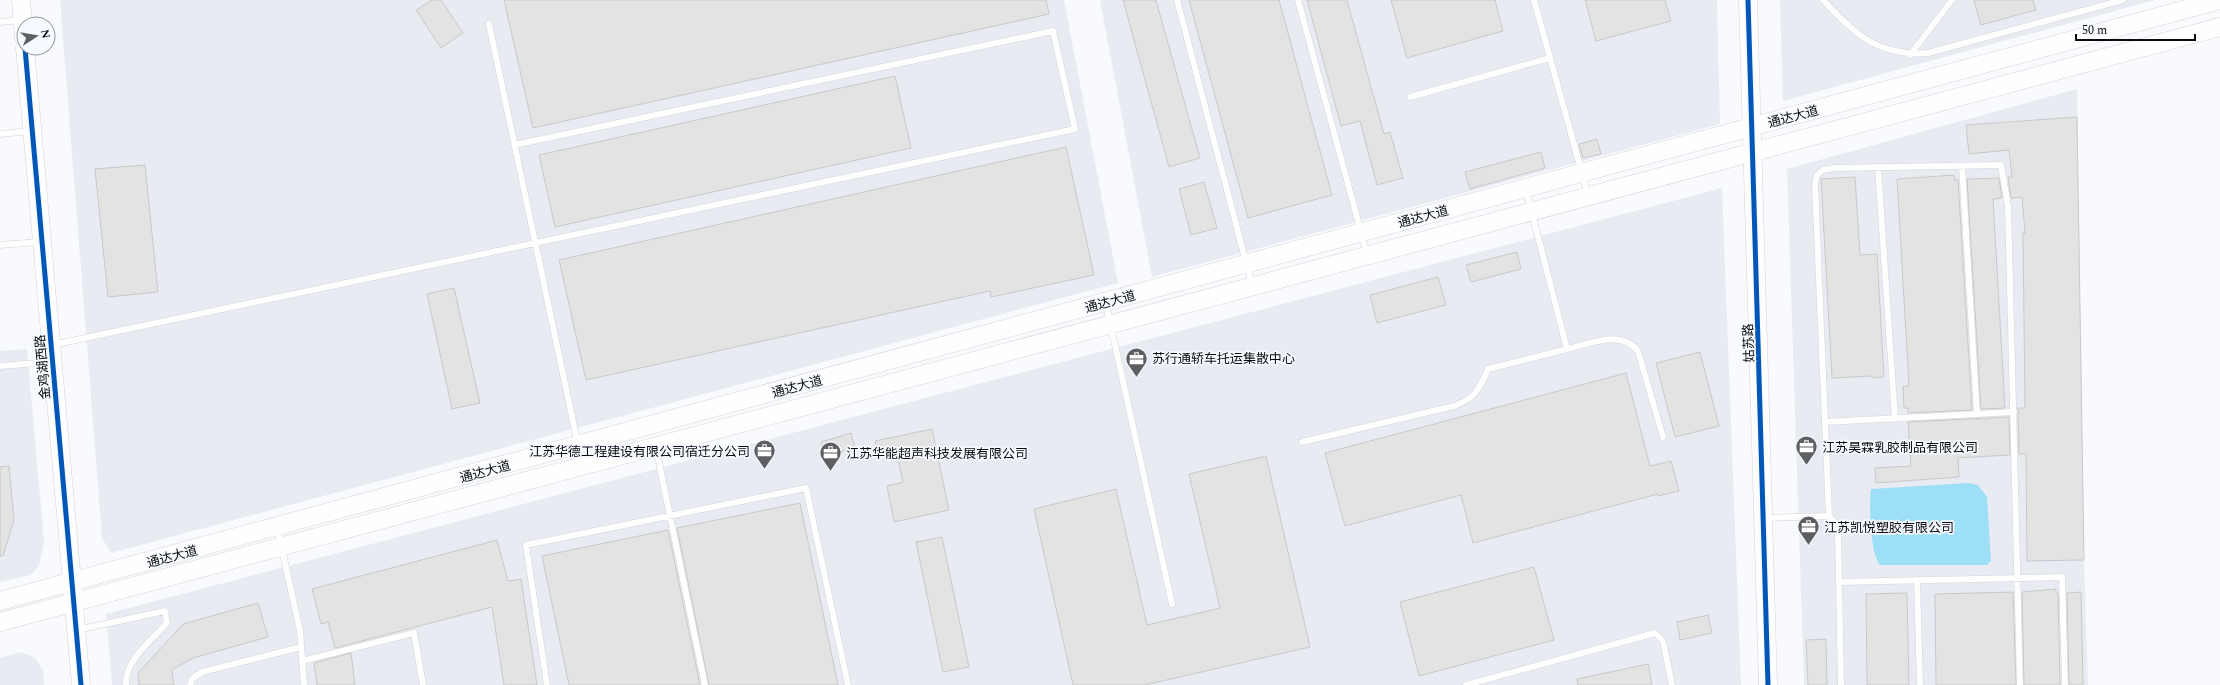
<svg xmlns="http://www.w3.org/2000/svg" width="2220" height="685" font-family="Spectral,'Noto Sans SC',serif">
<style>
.built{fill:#e8ecf2}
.water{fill:#9ddff7}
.building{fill:#e4e3e3;stroke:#c9c8c9}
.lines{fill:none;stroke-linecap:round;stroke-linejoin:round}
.lane-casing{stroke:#d3d4d7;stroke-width:7}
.secondary-casing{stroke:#d3d4d7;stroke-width:19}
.lane{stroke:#fefeff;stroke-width:6}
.secondary{stroke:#fefeff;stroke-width:18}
.cycleway-casing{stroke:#f6f9ff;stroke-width:8}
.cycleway{stroke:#0057b8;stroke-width:5}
.labels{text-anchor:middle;stroke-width:3.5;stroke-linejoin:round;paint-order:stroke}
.street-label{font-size:13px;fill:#0a0b0e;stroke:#f6f9ff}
.poi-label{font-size:13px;fill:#0a0b0e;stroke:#f6f9ff;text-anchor:start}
</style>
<rect width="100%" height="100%" fill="#f8fafd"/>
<!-- built -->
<path class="built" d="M60,0H1064L1118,283L111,553L102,538Z
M1100,0H1717L1720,124L1152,277Z
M1780,0H2155L1783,101Z
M2077,89L2084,560L2088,685H1804L1787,169Z
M1722,188L1741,685H112L106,614Z
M27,349L44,542L39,565L31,575L0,582V351Z
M22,652L35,658L43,670L44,685H0V658Z"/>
<!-- water -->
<path class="water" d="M1968,483L1978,485L1987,497L1991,561L1987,565H1880C1870,555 1869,503 1871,489Z"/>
<!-- building -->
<path class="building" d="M432,0H441L463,33L441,48L416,10Z
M504,0H1046L1049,14L533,128Z
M1123,0H1156L1200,158L1169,167Z
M1189,0H1279L1332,195L1248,218Z
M1307,0H1347L1384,134L1390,132L1403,178L1377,185L1360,121L1341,126Z
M1391,0H1495L1503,31L1407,58Z
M1585,0H1665L1671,21L1596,41Z
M1974,0H2033L2036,10L1981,25Z
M895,76L911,148L555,227L539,155Z
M2077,117L2084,560L2027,561L2026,454H2019L2018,408H2025L2023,233H2025L2022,197L2011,198L2008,177H2012L2009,150L1969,154L1966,125Z
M1597,139L1601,154L1583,158L1579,144Z
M1066,147L1094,275L991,297L990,291L586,380L559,260Z
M1541,152L1545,168L1470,189L1465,172Z
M145,165L158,292L108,297L95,169Z
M1954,175L1955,180H1958L1972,410L1908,413V408H1904L1903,386H1909L1897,179Z
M1855,177L1860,255L1877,254L1884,377L1872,378V376L1832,378L1821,179Z
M1999,178L2002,198L1993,199L2005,408L1981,409L1967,179Z
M1204,182L1217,228L1191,235L1179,189Z
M1517,252L1521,269L1471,282L1466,265Z
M1438,277L1446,305L1377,323L1370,295Z
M454,288L480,403L452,409L427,294Z
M1700,352L1719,426L1675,437L1656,363Z
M1626,373L1650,466L1671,461L1679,491L1658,496V494L1473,543L1461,495L1345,526L1325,453Z
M2009,417L2010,455L1958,458L1959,477L1876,483L1875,468L1911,466L1908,422Z
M932,429L949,510L894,522L887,486L903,482L896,450L878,454L875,441Z
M851,433L855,448L825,456L821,442Z
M1266,456L1310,647L1145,685H1073L1034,509L1116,489L1147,625L1220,608L1189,474Z
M9,466L14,520L3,556H0V467Z
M800,503L838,685H709L677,528Z
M668,530L700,685H569L542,556Z
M942,537L969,667L943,672L916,542Z
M497,540L508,581L521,579L537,685H504L492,607L335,648L328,622L321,624L312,589Z
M1534,567L1554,640L1419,676L1400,602Z
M2056,589V593H2058L2060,685H2024L2022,592Z
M2013,592L2016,685H1936L1935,594Z
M2081,592L2083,685H2069L2067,593Z
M1907,593L1909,685H1867L1866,594Z
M258,603L268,637L193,658L172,670L174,685H139L138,673L183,624Z
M1708,615L1712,633L1680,640L1677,622Z
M1826,639L1827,685H1808L1806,640Z
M351,653L355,685H317L314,663Z
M1648,664L1652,685H1578L1577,679Z"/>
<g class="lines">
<defs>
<path id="lane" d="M1177,0L1252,285
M1298,0L1367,254
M1534,0L1588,195
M1823,0C1854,34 1879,57 1928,53L2123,0
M0,22L21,20
M489,24L582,464
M1910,55L1952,0
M1410,97L1550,58
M0,134L31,131
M1962,166L1977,414
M1878,167L1895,419
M0,245L40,242
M1106,304L1172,604
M52,345L1075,129L1053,31L514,145
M1567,349C1591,344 1620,329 1638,351L1663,437
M0,366L50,362
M1825,422L2014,412
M1302,442L1454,406C1476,398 1479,389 1488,369L1567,349L1526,190
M656,448L705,685
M1829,516L1815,185L1817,175L1823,170L1834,168L2001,165L2008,206L2020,685
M1765,518L1829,516L1838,526L1841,685
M277,527L300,631L304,685
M1917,580L1920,685
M1839,582L2062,577L2065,685
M77,630L165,611L167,623C152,640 124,661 126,685
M302,661L414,633L423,685
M190,685L192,679L202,672L301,647
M547,685L526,545L806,488L848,685
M1466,685L1655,633L1663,641L1672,685"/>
<path id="secondary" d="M21,0L24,37
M1748,0L1768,685
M25,48L81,685
M0,601L2220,0
M0,622L2220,27"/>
</defs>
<!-- lane casing -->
<use href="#lane" class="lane-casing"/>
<!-- secondary casing -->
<use href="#secondary" class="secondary-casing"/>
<!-- lane -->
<use href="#lane" class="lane"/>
<!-- secondary -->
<use href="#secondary" class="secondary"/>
<defs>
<path id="cycleway" d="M1748,0L1768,685
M25,48L81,685"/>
</defs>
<!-- cycleway casing -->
<use href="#cycleway" class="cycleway-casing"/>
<!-- cycleway -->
<use href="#cycleway" class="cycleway"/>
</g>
<!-- icons -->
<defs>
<symbol id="office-pin" viewBox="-11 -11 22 30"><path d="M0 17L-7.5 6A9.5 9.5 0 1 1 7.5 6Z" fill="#5d5f62" stroke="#f6f9ff"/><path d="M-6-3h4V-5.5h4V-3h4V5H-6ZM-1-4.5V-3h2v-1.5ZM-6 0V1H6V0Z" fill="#fff"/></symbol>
</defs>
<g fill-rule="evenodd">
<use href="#office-pin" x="1124" y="346" width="25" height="34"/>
<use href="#office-pin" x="1794" y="434" width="25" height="34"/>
<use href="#office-pin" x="752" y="438" width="25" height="34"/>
<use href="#office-pin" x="818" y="440" width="25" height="34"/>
<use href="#office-pin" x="1796" y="514" width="25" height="34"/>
</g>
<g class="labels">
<!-- street labels -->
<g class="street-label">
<text transform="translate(1793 116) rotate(-15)" y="5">通达大道</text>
<text transform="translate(1423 216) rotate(-15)" y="5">通达大道</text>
<text transform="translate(1110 301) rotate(-15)" y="5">通达大道</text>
<text transform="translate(1748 343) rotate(-92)" y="5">姑苏路</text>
<text transform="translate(42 367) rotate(-95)" y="5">金鸡湖西路</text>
<text transform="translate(797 386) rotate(-15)" y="5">通达大道</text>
<text transform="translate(485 471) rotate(-15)" y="5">通达大道</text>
<text transform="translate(172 556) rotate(-15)" y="5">通达大道</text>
</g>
<!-- poi labels -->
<g class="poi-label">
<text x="1152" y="363">苏行通轿车托运集散中心</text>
<text x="1822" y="452">江苏昊霖乳胶制品有限公司</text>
<text x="750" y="456" text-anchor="end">江苏华德工程建设有限公司宿迁分公司</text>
<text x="846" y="458">江苏华能超声科技发展有限公司</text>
<text x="1824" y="532">江苏凯悦塑胶有限公司</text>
</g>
</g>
<!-- north arrow -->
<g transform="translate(36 36) rotate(78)"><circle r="19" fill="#f6f9ff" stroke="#989a9f"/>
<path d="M0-3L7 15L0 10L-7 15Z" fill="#5d5f62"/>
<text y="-6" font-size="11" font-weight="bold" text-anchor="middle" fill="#0a0b0e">N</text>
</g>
<!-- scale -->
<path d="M2076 34v6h119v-6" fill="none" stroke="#0a0b0e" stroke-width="2"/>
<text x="2082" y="34" font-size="12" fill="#0a0b0e" stroke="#f6f9ff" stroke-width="3" paint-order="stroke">50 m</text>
</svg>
